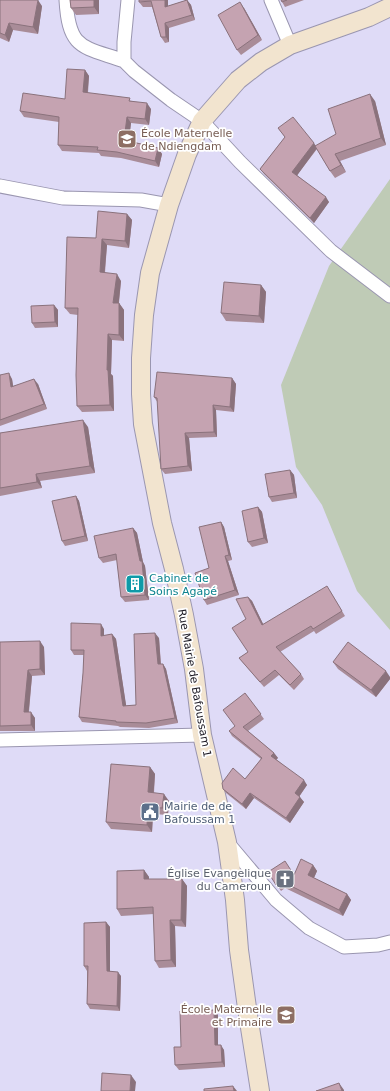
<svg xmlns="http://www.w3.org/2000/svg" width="390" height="1091" font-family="'DejaVu Sans',sans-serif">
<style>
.green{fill:#bfcbb6}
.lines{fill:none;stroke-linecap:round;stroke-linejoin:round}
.street-casing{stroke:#9a96b0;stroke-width:15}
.secondary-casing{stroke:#9a96b0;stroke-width:20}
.street{stroke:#fff;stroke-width:13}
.secondary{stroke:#f2e4cf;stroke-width:18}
.wall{fill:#a98c98}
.shaded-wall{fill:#8a727c}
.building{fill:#c5a3b1;stroke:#8a727c}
.labels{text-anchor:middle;stroke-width:3.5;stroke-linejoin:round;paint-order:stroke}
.education-label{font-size:11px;fill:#785e54;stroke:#fff;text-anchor:start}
.culture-label{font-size:11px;fill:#0d838f;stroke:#fff;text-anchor:start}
.street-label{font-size:11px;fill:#1b1923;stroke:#fff}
.service-label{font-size:11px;fill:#4e5e75;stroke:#fff;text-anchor:start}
.worship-label{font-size:11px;fill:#5b616d;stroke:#fff;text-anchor:end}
</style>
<rect width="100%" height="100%" fill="#dfdbf7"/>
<!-- green -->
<path class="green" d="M390,179V630L357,591L322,505L296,467L281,385L329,266Z"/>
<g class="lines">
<defs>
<path id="street" d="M66,0C69,50 82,46 124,61
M128,0L124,42V61L134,71L171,100L202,121L240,162L331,251L390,296
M271,0L290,45
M0,186L63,198L141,200L169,205
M0,740L202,735
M227,842L276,900L309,928L344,947L378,945L390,942"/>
<path id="secondary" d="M260,1091L248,1015L239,950L235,900L227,842L202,735L194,669L184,615L174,569L162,523L143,424L141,394V358L144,315L150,273L169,205L187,154L202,121L238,80L261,62L290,45L369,17L390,7"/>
</defs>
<!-- street casing -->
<use href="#street" class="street-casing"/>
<!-- secondary casing -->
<use href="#secondary" class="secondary-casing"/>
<!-- street -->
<use href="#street" class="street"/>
<!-- secondary -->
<use href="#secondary" class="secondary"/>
</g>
<!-- wall -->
<path class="wall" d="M70,0H99V14L76,15L71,8Z
M139,0H168V6L187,0L191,5L195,20L169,28V42L165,43L161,37L152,7H143L139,2Z
M281,0H304L285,7Z
M0,1L42,6L38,34L13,30L9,42L0,38Z
M244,8L262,40L241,55L237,50Z
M85,70L89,76L88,93L132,101L151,109L149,125L131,123L129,141L158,148L162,154L159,167L121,158L101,156L99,153L62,151L58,145L59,122L24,117L20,111L65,99Z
M375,101L386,145L340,161L346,172L335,178L330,171L317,149L297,175L329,202L314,223L264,174L260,169L285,137L278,128L316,146L336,134Z
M127,214L132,220L129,248L107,245L105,273L121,281L119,303L124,310V341L112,340L111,374L113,376L114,411L82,412L77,406L78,315L70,314L65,308L96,238Z
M261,285L266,292L264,323L226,321L221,313Z
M54,305L58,310V327L35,328L32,323Z
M0,375L12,379L13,386L38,384L47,409L0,426Z
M232,378L236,384L234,412L216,410L217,437L189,438L192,471L165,474L161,469L158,403L154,397Z
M88,427L95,473L40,481L42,488L0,496V433Z
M290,470L294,475L297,498L272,502L269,497Z
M76,496L79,501L88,541L65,546L62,541Z
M258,507L262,512L268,543L252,547L248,542Z
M221,522L224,527L232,560L228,561L239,595L207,605L204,600L209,568Z
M133,528L137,533L143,562L145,566L149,600L125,602L121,597L117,560L103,563L99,558Z
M330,591L345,616L316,634L314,631L280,652L301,674L304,679L294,690L279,675L264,687L239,658L248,652L246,619L248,597L252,601L263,624Z
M104,629V636L112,634L116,639L126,706L136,705L159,638L161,664H163L166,669L178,723L149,728L120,727L118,726L82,722L79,717L83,673L84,655H74L71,650Z
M0,642L44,647L45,675L32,676L29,712L35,718V731H0Z
M333,662L390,677V679L376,697L338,669Z
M245,693L264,719L248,731L274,753L278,758L276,759L307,785L299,797L304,802L290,823L254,798L246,809L226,793L223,789L245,779L261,759L232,736L229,731L235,727Z
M150,767L155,774L154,793L169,801L168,815L153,814L152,832L111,829L106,822Z
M313,865L317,871L314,878L347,894L351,900L343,916L285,888L281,891L268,872L295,874Z
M144,870L149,877V879H182L187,886L186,927L175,926L176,967L159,968L155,961L154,914L121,916L117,909Z
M106,922L110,927V971L121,976L120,1011L90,1009L87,1004V971L84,966Z
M218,1015V1045L224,1050L225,1067L179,1070L175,1065L181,1047Z"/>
<!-- shaded-wall -->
<path class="shaded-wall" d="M38,0L42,6L38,34L33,27Z
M94,0H99V14L94,7Z
M165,0H168V12L165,7Z
M187,0L191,5L195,20L192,15Z
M240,2L244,8L262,40L258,35Z
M9,23L13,30L9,42L5,35Z
M165,23L169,28V42L166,37Z
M85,70L89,76L87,98L83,92Z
M370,94L375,101L386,145L381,138Z
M147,103L151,109L149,125L145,119Z
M127,117L131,123L128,146L124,140Z
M314,143L317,148L296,177L292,172Z
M158,148L162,154L159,167L155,161Z
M335,154L340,161L346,172L341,165Z
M326,197L329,202L314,223L310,218Z
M127,214L132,220L129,248L125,241Z
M102,239L107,245L104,279L100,272Z
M117,274L121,281L118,309L113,303Z
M261,285L266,292L264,323L259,316Z
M119,303L124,310V341L119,335Z
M54,305L58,310V327L55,322Z
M108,334L112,340L111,374L113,376L114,411L110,405L107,370Z
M9,373L12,379L14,392L11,387Z
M232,378L236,384L234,412L230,407Z
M34,379L38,384L47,409L44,404Z
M213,405L216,410L217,437L214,432Z
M83,420L88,427L95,473L90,466Z
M185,433L189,438L192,471L188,466Z
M290,470L294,475L297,498L294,493Z
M36,474L40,481L42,488L37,482Z
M76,496L79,501L88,541L85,536Z
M258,507L262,512L268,543L264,538Z
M221,522L224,527L232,560L229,555Z
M133,528L137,533L143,562L145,566L149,600L145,595L140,561Z
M225,556L228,561L239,595L235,590Z
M248,597L252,601L266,630L262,625Z
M101,624L104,629V642L101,636Z
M155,633L159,638L161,669L158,664Z
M112,634L116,639L127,711L123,706Z
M40,641L44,647L45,675L40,669Z
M163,664L166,669L178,723L175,718Z
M28,670L32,676L28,718L24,712Z
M386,671L390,677V679L376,697L371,690Z
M31,712L35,718V731L31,725Z
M274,753L278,758L275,761L271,756Z
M150,767L155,774L153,800L148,792Z
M304,780L307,785L298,798L295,793Z
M250,793L254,798L246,809L242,804Z
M164,794L169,801L168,815L162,808Z
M300,797L304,802L290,823L286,818Z
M148,807L153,814L152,832L147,825Z
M313,865L317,871L312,882L308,875Z
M144,870L149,877V885L144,879Z
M182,879L187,886L186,927L181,920Z
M347,894L351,900L343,916L339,910Z
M170,920L175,926L176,967L171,960Z
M106,922L110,927V976L107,971Z
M118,972L121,976L120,1011L117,1006Z
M214,1010L218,1015V1050L215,1045Z
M221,1045L224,1050L225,1067L222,1062Z
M131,1075L136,1082L135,1091H130Z
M339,1083L344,1090V1091H342Z
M233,1086L237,1091H234Z"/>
<!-- building -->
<path class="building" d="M0,0H38L33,27L9,23L5,35L0,33Z
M70,0H94V7L71,8Z
M139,0H165V7L187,0L192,15L165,23L166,37H161L151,1L139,2Z
M281,0H287L282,2Z
M240,2L258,35L237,50L218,15Z
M67,69L85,70L83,92L130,98L129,101L147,103L145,119L127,117L124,140L158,148L155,161L117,152L97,150L98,147L58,145L59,117L20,111L23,93L65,99Z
M370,94L381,138L335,154L341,165L330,171L315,146L336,134L328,109Z
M293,117L314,143L292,172L326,197L310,218L260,169L285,137L278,128Z
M98,211L127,214L125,241L102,239L100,272L117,274L113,303H119V335L108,334L107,370H108L110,405L77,406L76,375L78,308H65L67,237L96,238Z
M224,282L261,285L259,316L221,313Z
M54,305L55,322L32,323L31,306Z
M157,372L232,378L230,407L213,405L214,432L185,433L188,466L161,469L157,398L154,397Z
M9,373L11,387L34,379L44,404L0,420V375Z
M83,420L90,466L36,474L37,482L0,488V433Z
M290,470L294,493L269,497L265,474Z
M76,496L85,536L62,541L52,501Z
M258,507L264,538L248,542L242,511Z
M221,522L229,555L225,556L235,590L204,600L195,573L209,568L199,527Z
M133,528L140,561H142L145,595L121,597L116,554L99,558L94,536Z
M327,586L342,611L313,629L311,626L276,647L301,674L290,685L275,670L260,682L239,658L248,652L232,628L246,619L236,599L248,597L262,625Z
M71,623L101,624V636L112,634L123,706L136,705L134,634L155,633L158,664H163L175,718L146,723L116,722V721L79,717L83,673L84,650H71Z
M40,641V669L28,670L24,712H31V725L0,726V642Z
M348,642L386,671L371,690L333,662Z
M245,693L261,714L243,727L274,753L271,756L304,780L295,793L300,797L286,818L250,793L242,804L223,789L222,783L233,768L245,779L262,758L229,731L235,726L223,710Z
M111,764L150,767L148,792L164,794L162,808L148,807L147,825L106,822Z
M301,859L313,865L308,875L347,894L339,910L281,881L276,885L268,872L285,861L294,875Z
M144,870V879H182L181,920H170L171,960L155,961L153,907L117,909V871Z
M106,922L107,971L118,972L117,1006L87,1004L88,966H84V923Z
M214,1010L215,1045H221L222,1062L175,1065L174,1047H181L180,1011Z
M102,1073L131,1075L130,1091H101Z
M339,1083L342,1091H316Z
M233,1086L234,1091H204V1089Z"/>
<!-- icons -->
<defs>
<symbol id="school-square" viewBox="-11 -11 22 22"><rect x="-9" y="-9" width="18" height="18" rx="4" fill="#8d6e63" stroke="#fff"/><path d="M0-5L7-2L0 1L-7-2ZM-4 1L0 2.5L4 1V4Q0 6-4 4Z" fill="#fff"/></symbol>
<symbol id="building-square" viewBox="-11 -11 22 22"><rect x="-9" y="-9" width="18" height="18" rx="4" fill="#0f9aa8" stroke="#fff"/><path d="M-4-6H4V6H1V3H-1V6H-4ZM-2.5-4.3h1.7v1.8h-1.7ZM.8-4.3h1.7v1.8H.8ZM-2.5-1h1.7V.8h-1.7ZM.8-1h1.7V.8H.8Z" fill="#fff"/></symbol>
<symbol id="civic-square" viewBox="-11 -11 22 22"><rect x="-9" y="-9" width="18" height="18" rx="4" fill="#5c6f8a" stroke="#fff"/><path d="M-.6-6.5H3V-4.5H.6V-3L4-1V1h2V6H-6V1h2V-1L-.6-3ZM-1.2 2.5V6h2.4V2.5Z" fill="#fff"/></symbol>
<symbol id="church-square" viewBox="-11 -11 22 22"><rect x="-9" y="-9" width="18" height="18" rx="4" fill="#6b7280" stroke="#fff"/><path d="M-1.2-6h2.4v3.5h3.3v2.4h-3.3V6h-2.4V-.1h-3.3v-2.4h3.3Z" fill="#fff"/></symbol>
</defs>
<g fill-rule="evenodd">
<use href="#school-square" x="116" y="128" width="22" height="22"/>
<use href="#building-square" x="124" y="573" width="22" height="22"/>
<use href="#civic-square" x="139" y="801" width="22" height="22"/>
<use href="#church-square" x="274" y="868" width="22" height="22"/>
<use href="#school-square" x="275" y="1004" width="22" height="22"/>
</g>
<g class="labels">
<!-- education labels -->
<g class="education-label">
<text x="141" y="137">École Maternelle<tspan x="141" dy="13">de Ndiengdam</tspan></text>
<text x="272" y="1013" text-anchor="end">École Maternelle<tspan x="272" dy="13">et Primaire</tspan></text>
</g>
<!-- culture labels -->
<g class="culture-label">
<text x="149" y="582">Cabinet de<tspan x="149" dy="13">Soins Agapé</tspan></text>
</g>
<!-- street labels -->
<g class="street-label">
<text transform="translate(195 683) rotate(80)" y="4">Rue Mairie de Bafoussam 1</text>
</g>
<!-- service labels -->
<g class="service-label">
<text x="164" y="810">Mairie de de<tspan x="164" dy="13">Bafoussam 1</tspan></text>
</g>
<!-- worship labels -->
<g class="worship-label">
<text x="271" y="877">Église Evangelique<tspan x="271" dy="13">du Cameroun</tspan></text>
</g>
</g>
</svg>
